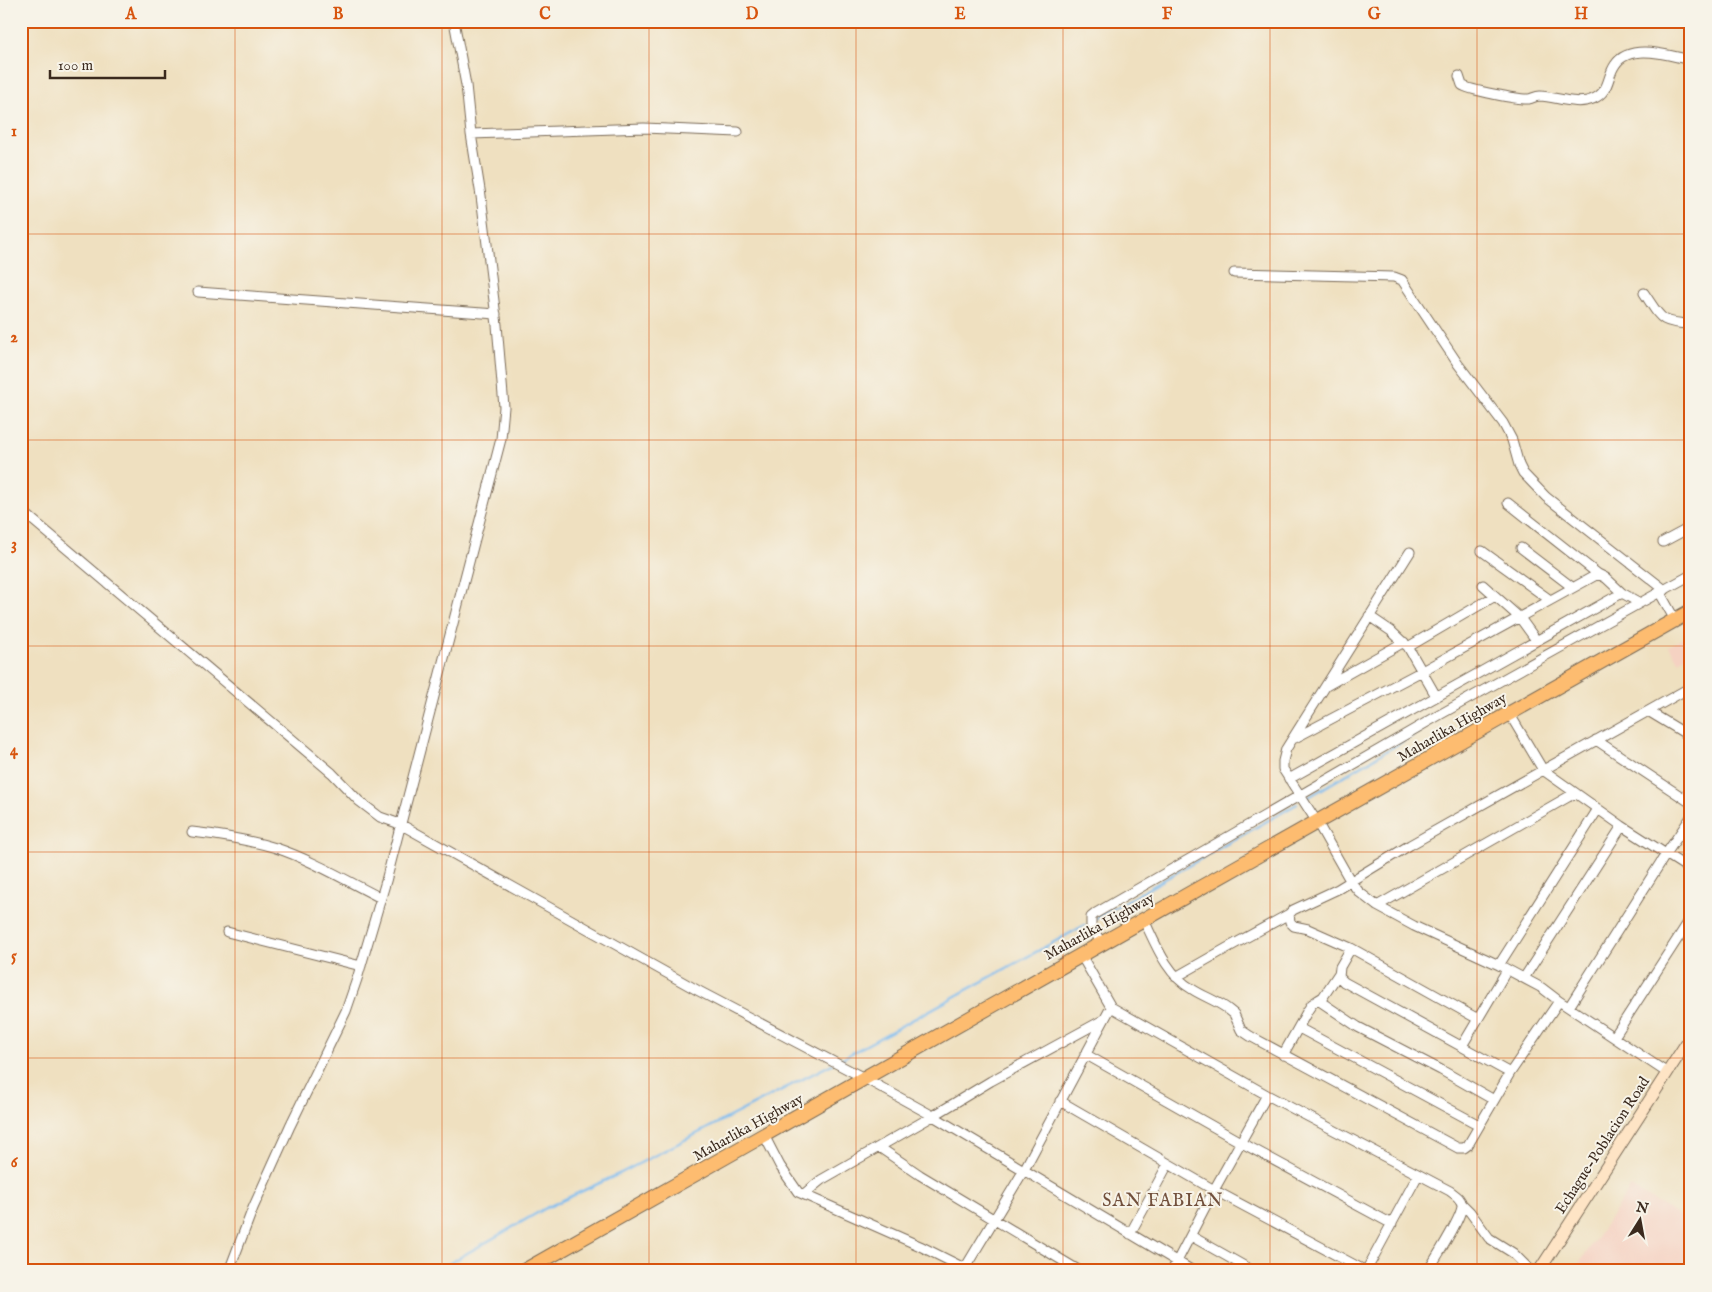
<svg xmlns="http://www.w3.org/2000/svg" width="1712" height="1292" font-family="'IM FELL English',serif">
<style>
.built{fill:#f5d2c2}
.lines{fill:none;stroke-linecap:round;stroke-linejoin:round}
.stream{stroke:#7abaee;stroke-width:2.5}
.minor-casing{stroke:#7a6a57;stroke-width:11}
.secondary-casing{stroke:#7a6a57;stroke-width:13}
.trunk-casing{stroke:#7a6a57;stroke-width:16}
.minor{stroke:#fff;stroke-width:9}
.secondary{stroke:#fee4c5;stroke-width:11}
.trunk{stroke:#fdbc6f;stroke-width:14}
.grid{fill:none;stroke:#d7540e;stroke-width:1;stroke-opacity:0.55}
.labels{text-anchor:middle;stroke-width:4;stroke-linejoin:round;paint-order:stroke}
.street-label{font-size:15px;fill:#3b2a1e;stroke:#f7f3e8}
.quarter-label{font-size:18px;letter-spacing:1px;fill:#72503c;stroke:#f7f3e8}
.neatline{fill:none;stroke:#d7540e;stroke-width:2}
.grid-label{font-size:16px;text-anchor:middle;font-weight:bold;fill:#d7540e}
</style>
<rect width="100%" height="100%" fill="#f7f3e8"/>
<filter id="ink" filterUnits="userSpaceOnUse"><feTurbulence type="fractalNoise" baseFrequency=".02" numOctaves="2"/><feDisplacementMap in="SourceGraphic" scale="10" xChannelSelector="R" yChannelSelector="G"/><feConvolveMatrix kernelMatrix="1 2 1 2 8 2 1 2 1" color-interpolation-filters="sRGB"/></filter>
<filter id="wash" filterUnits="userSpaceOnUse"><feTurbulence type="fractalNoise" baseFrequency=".0096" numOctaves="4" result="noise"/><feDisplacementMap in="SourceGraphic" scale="20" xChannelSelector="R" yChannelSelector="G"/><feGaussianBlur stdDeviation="1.12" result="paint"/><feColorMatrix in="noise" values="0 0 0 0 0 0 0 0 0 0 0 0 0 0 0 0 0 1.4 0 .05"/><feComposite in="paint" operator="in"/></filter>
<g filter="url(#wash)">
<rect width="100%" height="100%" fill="#efe0c0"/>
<!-- built -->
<path class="built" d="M1687,636L1691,639V654L1678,661L1669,646Z
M1631,1187L1691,1223V1271H1574Z"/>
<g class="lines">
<!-- stream -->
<path class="stream" d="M1307,798L1420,731
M1095,919L1297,804
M841,1059L1085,925
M436,1271L546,1208L619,1174L832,1064"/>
</g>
</g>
<g filter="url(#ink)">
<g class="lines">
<defs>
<path id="minor" d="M1459,76L1462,85C1468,90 1520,100 1529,99C1533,98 1536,96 1540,96C1557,97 1577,106 1593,99C1610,92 1607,76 1615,65C1630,42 1670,56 1691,60
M471,134L644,128L738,132
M1234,273L1394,277L1402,280L1458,364L1503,423L1512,440L1519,465L1523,473L1546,497L1665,590
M198,292L496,314
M1644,293C1661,318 1659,323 1691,324
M1508,503L1598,574
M21,510L332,773L359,801L380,817L400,824L697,990L866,1079L933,1116L1193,1271
M1663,542L1691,527
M1521,548L1572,587
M1482,551L1550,600
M1410,552L1286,749L1283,761V769L1317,822L1351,882L1359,892L1377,906L1414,926L1499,965L1542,988L1559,1001L1666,1072
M1483,585L1520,618L1536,640
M1660,593L1675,620
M1369,616L1391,631L1408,647L1436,696
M1408,647L1495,596
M1326,686L1404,642
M1648,711L1691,737
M1509,713L1543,770L1622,826L1691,870
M1295,738L1422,671L1598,574L1606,578L1622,593L1640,603L1691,575
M1596,740L1691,803
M1289,779L1622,593
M192,832C220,835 248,840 276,848C312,860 347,881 381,898
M1377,906L1575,793
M1144,920C1156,945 1167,975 1192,989C1204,997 1218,1001 1229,1010L1234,1014L1241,1030L1250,1036L1458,1148H1464L1468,1145L1510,1073L1559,1001
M227,932L361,966
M1102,944L1091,926V917L1096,913L1441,714L1640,603
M1351,948L1308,929L1294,926L1290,922L1289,914L1293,910L1338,889L1410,845L1691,687
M1081,955L1111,1007L1267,1095L1450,1191C1455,1195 1461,1198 1462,1205C1463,1216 1435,1259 1428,1271
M1499,965L1598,809
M1176,977L1227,948L1289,914
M1524,978L1622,826
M1318,1000L1323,997L1339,973
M1569,1007L1666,854L1691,817
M1478,1019L1351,948L1340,967L1339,977L1344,982L1510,1073
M1299,1028L1479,1125
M1614,1037L1691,918
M1462,1046L1507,970
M1085,1054L1242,1143L1392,1224
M1283,1055L1308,1010L1312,1004L1318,1000L1358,1027L1441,1070L1494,1100
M1060,1101L1214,1190L1366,1271
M765,1137L780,1166L798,1192L920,1246L970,1271
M879,1147L920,1175L1080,1271
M804,1194L821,1180L933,1116L991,1081L1103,1020
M1462,1204L1470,1212L1489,1238L1513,1253L1531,1271
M1130,1234L1168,1164
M1191,1236L1253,1271
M965,1268L1024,1170L1111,1007
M229,1271L253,1208L290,1126L346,1011L357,979L386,881L501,439L504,407L497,325L481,196L471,134L466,85L454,21
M1172,1271L1214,1190L1267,1095
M1366,1271L1418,1175"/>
<path id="secondary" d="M1539,1271L1691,1036"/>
<path id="trunk" d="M524,1271C915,1053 1300,828 1691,611"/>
</defs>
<!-- minor casing -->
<use href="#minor" class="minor-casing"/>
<!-- secondary casing -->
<use href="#secondary" class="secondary-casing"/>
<!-- trunk casing -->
<use href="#trunk" class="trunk-casing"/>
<!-- minor -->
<use href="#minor" class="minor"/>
<!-- secondary -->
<use href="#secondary" class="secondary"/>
<!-- trunk -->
<use href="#trunk" class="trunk"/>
</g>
</g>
<!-- grid -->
<path class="grid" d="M235,21V1271M442,21V1271M649,21V1271M856,21V1271M1063,21V1271M1270,21V1271M1477,21V1271M21,234H1691M21,440H1691M21,646H1691M21,852H1691M21,1058H1691"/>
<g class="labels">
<!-- street labels -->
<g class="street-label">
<text transform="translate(1452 727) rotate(-30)" y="5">Maharlika Highway</text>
<text transform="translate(1099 926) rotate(-29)" y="5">Maharlika Highway</text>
<text transform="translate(748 1127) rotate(-29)" y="5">Maharlika Highway</text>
<text transform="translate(1602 1145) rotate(-57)" y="5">Echague-Poblacion Road</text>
</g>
<!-- quarter labels -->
<g class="quarter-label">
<text x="1163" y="1206">SAN FABIAN</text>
</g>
</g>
<!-- margin -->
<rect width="1712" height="1292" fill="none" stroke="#f7f3e8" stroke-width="55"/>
<!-- north arrow -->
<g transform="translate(1640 1220) rotate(11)" stroke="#f7f3e8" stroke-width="4" paint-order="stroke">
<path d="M0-4L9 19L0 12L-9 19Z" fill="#3b2a1e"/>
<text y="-8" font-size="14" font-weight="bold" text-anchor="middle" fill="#3b2a1e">N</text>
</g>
<!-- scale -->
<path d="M50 70v8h115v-8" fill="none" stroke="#3b2a1e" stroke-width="2.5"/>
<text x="58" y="70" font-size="15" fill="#3b2a1e" stroke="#f7f3e8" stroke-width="4" paint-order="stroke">100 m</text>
<rect x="28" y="28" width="1656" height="1236" class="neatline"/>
<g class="grid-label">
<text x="131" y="19">A</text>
<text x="338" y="19">B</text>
<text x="545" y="19">C</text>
<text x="752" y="19">D</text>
<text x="960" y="19">E</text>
<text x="1167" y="19">F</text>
<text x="1374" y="19">G</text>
<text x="1581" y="19">H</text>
<text x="14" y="136">1</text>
<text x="14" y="342">2</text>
<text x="14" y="549">3</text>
<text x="14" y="755">4</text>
<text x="14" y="961">5</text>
<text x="14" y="1167">6</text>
</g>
</svg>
